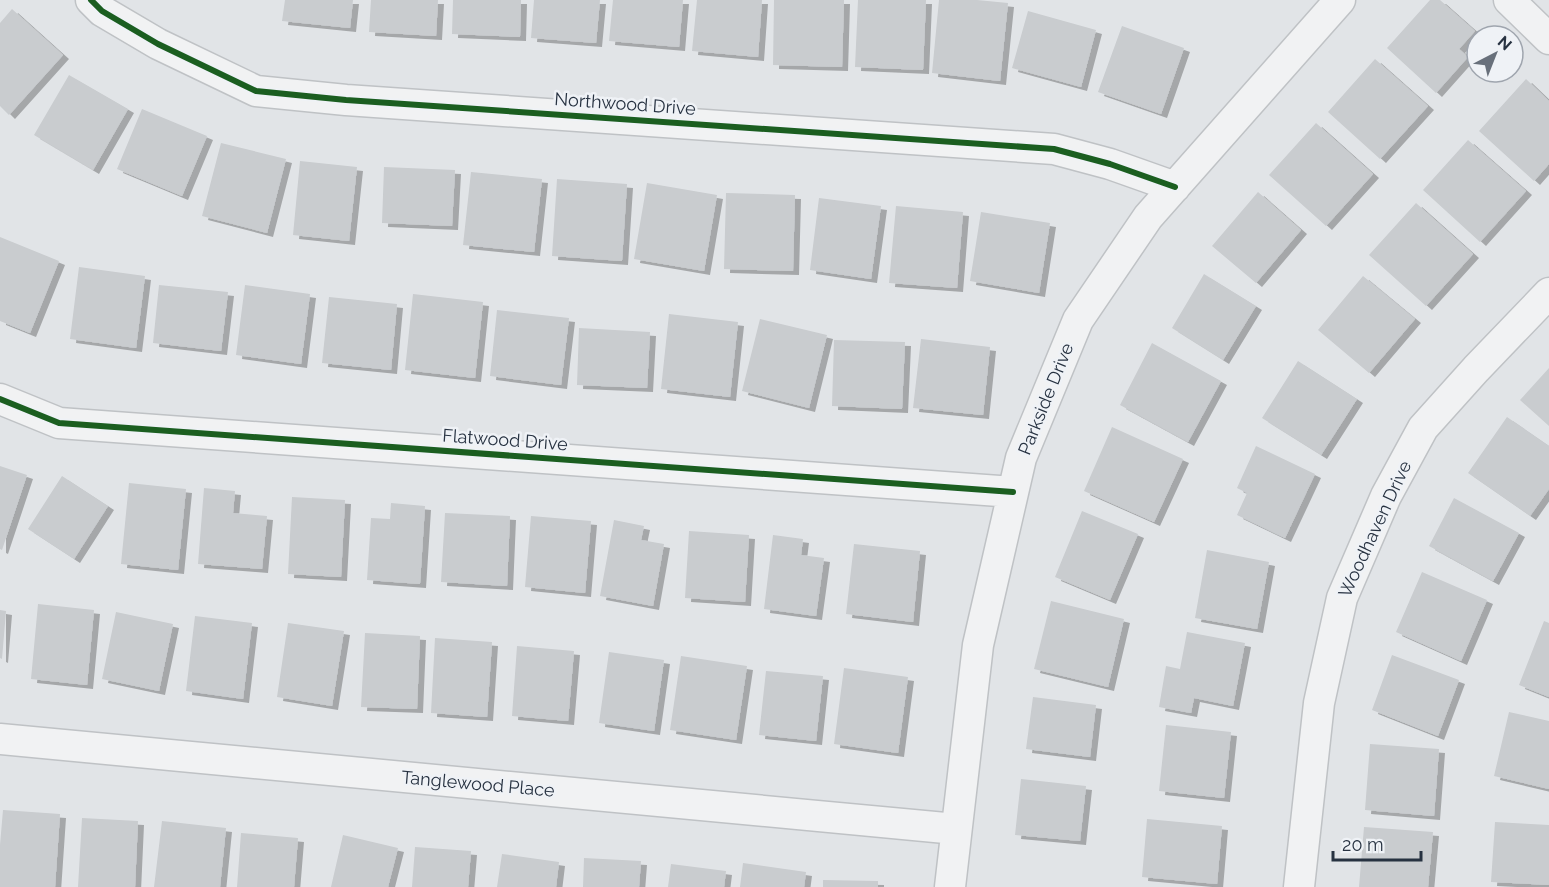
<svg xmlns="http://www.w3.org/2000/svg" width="1549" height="887" font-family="Raleway,sans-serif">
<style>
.building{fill:#c9cccf;filter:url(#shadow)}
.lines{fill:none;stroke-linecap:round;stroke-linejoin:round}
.minor-casing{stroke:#bfc2c5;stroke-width:33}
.minor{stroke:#f1f2f3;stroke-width:30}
.cycleway-casing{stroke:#eff2f6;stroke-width:10}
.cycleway{stroke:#1b5e20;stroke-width:6}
.labels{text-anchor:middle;stroke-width:5;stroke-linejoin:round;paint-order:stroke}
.street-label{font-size:18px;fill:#273241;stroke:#eff2f6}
</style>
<defs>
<filter id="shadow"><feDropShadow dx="6" dy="4" stdDeviation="0" flood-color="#0004"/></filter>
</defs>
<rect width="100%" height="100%" fill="#e1e4e7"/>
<!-- building -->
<path class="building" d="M285,0H353L350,28L282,21Z
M371,0H438L436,36L369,32Z
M453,0H521L520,37L452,34Z
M534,0H600L596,43L531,38Z
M613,0H683L679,47L609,41Z
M697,0H762L758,57L692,51Z
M774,0H844L842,67L773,65Z
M858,0H926L923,70L855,67Z
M939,0H977L1008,3L1000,81L932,73Z
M1430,0H1440L1475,31L1459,49L1468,57L1436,93L1387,48Z
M12,9L63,55L9,115L0,106V23Z
M1028,11L1096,30L1081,87L1012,68Z
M1122,26L1184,48L1161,114L1098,92Z
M1375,59L1428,106L1380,159L1328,112Z
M69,75L128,109L93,170L34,135Z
M1526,79L1549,101V164L1534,181L1479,131Z
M142,109L207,136L182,196L117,169Z
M1316,123L1373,174L1326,226L1269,175Z
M1468,140L1526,191L1480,242L1423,190Z
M221,143L286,159L267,233L202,216Z
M300,161L357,167L349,241L293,235Z
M384,167L455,170L452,226L382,223Z
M471,172L542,179L534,252L463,245Z
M557,179L627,184L622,261L552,256Z
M647,183L717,195L704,271L634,259Z
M1258,192L1301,230L1256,283L1212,246Z
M726,193L795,195L793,271L724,269Z
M819,198L881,206L871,279L810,270Z
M1416,203L1473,254L1426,306L1369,255Z
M896,206L963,212L957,288L889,283Z
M981,212L1050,223L1039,293L970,281Z
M0,237L59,261L30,333L0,321Z
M79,267L145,276L136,348L70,339Z
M1204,274L1256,306L1223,360L1172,328Z
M1363,276L1415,319L1369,373L1318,330Z
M159,285L228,292L221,351L153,343Z
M245,285L310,294L301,364L236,355Z
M413,294L483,302L475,378L405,370Z
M329,297L397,304L391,370L322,363Z
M497,310L569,318L561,385L490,376Z
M669,314L738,322L730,397L661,389Z
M760,319L827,335L809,408L742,391Z
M579,328L650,332L647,388L577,385Z
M921,339L990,347L983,415L913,408Z
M834,340L905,342L902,409L832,406Z
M1152,343L1221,381L1188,442L1120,405Z
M1298,361L1357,399L1321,455L1262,418Z
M1549,368V426L1520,400Z
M1507,417L1549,446V489L1530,516L1468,473Z
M1112,427L1183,459L1154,522L1084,491Z
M1256,446L1315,474L1285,538L1237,515L1247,493L1237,488Z
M0,466L27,475L2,550L0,549Z
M62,476L108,506L74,559L28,529Z
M129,483L186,489L178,570L121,564Z
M204,488L235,491L233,513L267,516L262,569L198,564Z
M292,497L345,500L341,577L288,574Z
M1454,498L1519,533L1493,581L1429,546Z
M391,503L425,506L420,584L367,580L371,518L390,519Z
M1082,511L1138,534L1110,600L1055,577Z
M445,513L510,516L507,586L441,582Z
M531,516L591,521L585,593L525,587Z
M614,520L644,526L641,540L664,544L653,606L600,596Z
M689,531L749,535L745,602L685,598Z
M773,535L803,539L801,555L824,558L816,616L764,609Z
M854,544L920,551L913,622L846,614Z
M1207,550L1269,562L1257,629L1195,618Z
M1422,572L1487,600L1461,661L1396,632Z
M1051,601L1124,619L1108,687L1034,669Z
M38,604L94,610L87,685L31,679Z
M0,610L6,611L2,659L0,658Z
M116,612L173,624L159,691L102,679Z
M195,616L252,623L243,699L186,691Z
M1544,621L1549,623V697L1519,685Z
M288,623L344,631L332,706L277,697Z
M1187,632L1245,643L1233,706L1194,698L1191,713L1159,707L1166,666L1180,669Z
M365,633L420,636L417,709L361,707Z
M435,638L492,642L487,717L431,713Z
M517,646L574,651L568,721L512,716Z
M609,652L664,660L654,731L599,723Z
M1392,655L1459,680L1438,736L1372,710Z
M681,656L747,666L736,740L670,730Z
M844,668L908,677L898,753L834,744Z
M766,671L823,676L816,741L759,735Z
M1033,697L1096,705L1090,757L1026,749Z
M1509,712L1549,721V789L1494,776Z
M1166,725L1231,732L1224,798L1159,791Z
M1370,744L1439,749L1434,816L1365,810Z
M1021,779L1086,786L1080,841L1015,835Z
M3,810L60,814L55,887H0V845Z
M82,818L138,821L135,887H78Z
M1147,819L1222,826L1217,884L1142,877Z
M162,821L226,828L220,887H154Z
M1495,822L1549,825V885L1491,882Z
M1364,827L1433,832L1428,887H1359Z
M241,833L298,838L294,887H237Z
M343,835L398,848L388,887H331Z
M415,847L471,851L468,887H412Z
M502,854L559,862L556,887H497Z
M584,858L641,861L639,887H583Z
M743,863L806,872L804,887H740Z
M671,864L726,871L724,887H668Z
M823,880L878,881V887H823Z"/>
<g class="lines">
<defs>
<path id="minor" d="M91,0L102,11L158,44L256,91L346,100L1054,149L1110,164L1175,187
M1509,0L1549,39
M0,399L59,423L1013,492
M0,739L956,829
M950,887L978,645L1021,458L1078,320L1148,217L1340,0
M1299,887L1319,703L1342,598L1386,496L1423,428L1476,369L1549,293"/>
</defs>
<!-- minor casing -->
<use href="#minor" class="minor-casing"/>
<!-- minor -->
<use href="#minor" class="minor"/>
<defs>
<path id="cycleway" d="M91,0L102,11L158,44L256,91L346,100L1054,149L1110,164L1175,187
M0,399L59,423L1013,492"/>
</defs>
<!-- cycleway casing -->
<use href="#cycleway" class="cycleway-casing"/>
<!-- cycleway -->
<use href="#cycleway" class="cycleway"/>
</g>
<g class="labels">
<!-- street labels -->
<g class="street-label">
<text transform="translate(625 104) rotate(4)" y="6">Northwood Drive</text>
<text transform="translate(1046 399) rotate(-68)" y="6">Parkside Drive</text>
<text transform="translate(505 440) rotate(4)" y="6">Flatwood Drive</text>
<text transform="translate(1375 529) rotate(-65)" y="6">Woodhaven Drive</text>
<text transform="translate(478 784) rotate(5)" y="6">Tanglewood Place</text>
</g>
</g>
<!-- north arrow -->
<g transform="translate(1495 54) rotate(42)"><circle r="28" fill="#eff2f6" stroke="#9fa5ae" stroke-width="1.5"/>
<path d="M0-4.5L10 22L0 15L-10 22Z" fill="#68707b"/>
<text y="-9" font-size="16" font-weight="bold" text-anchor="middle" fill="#273241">N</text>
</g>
<!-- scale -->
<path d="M1333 851v9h88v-9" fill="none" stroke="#273241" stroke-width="3"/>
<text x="1342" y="851" font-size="18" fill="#273241" stroke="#eff2f6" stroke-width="4.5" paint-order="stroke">20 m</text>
</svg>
